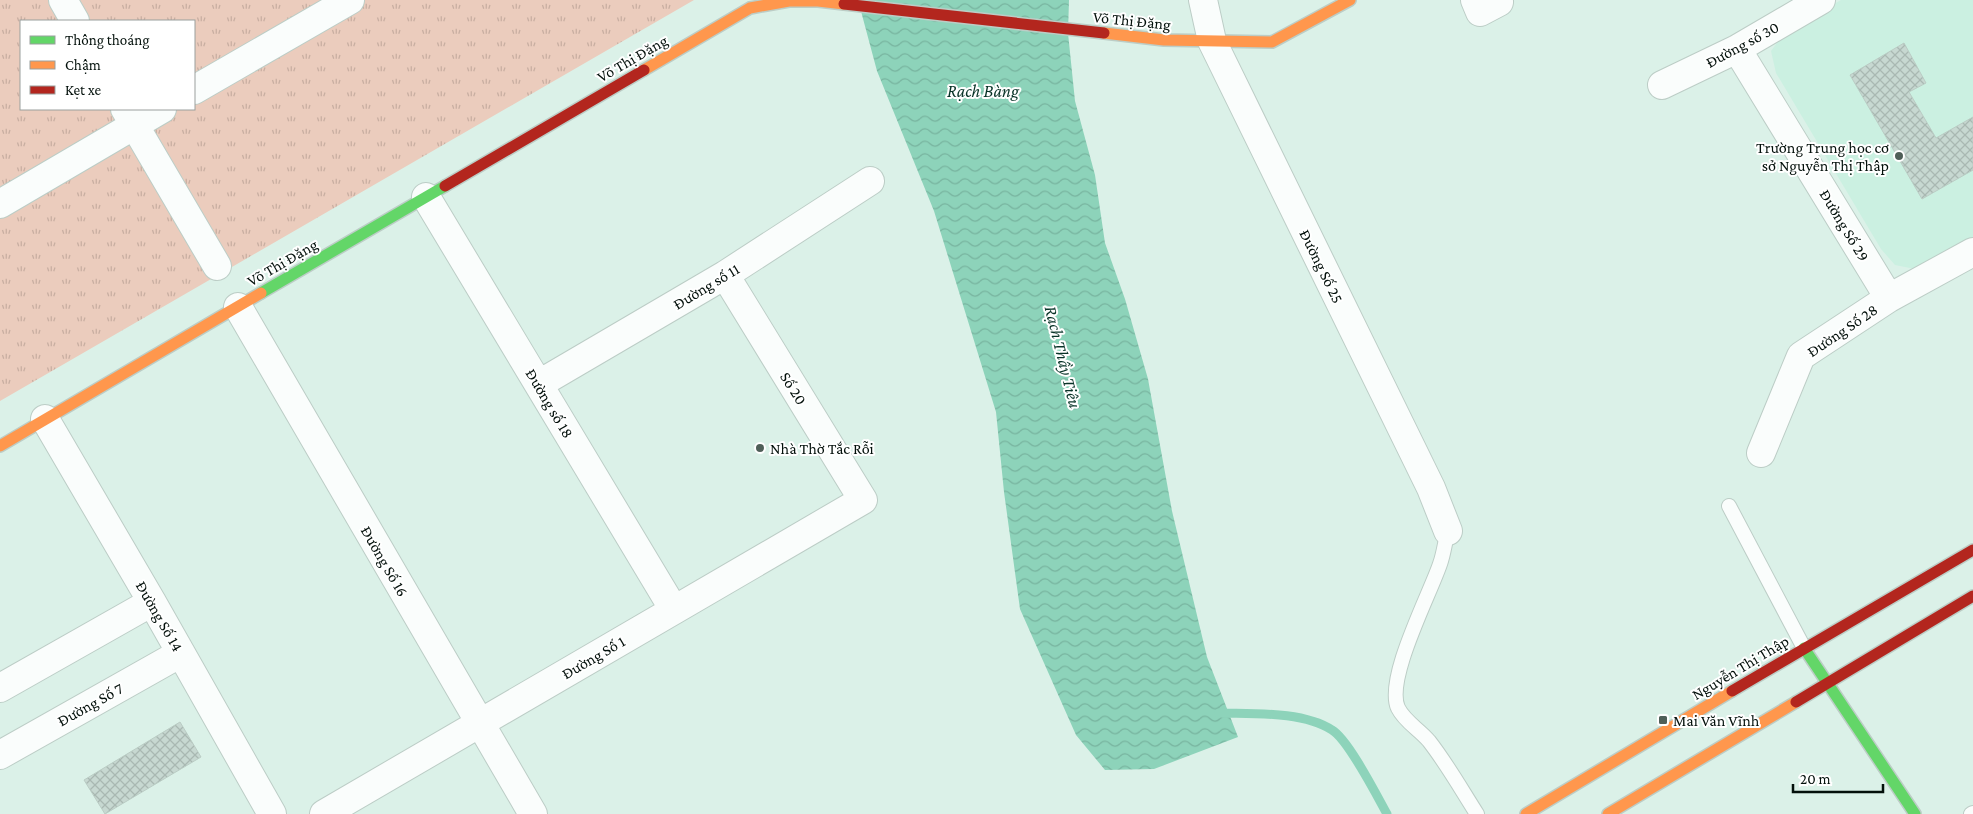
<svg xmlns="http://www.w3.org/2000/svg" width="1973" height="814" font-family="'Crimson Pro',serif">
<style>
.built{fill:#cbf0e1}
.grass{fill:url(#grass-tufts);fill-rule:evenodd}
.water{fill:url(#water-waves)}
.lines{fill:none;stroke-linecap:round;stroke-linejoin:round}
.stream{stroke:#8dd3ba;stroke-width:9}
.building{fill:url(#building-cross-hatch);stroke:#baccc4}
.lane-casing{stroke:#bccdc6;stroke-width:16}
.street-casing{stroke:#bccdc6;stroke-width:30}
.fast-casing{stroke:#bccdc6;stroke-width:14}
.slow-casing{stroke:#bccdc6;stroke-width:14}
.jam-casing{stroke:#bccdc6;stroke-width:14}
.lane{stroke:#fafdfc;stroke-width:14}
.street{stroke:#fafdfc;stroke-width:28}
.fast{stroke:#63d668;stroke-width:11}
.slow{stroke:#ff974d;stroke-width:11}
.jam{stroke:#b3261e;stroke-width:11}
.poi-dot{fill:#4f5f58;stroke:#fff;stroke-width:2}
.labels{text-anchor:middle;stroke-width:4;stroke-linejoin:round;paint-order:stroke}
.street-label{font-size:16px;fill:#03100b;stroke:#fff}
.poi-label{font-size:16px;fill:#03100b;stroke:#fff;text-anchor:start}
.water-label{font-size:18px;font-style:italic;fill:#083327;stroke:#fff}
</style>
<defs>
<pattern id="grass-tufts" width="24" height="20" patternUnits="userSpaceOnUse" patternTransform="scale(1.25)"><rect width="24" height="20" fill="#ebccbd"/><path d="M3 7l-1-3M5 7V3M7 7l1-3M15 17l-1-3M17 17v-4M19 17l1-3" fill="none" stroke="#c8aea1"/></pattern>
<pattern id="water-waves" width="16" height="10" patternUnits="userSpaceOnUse" patternTransform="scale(1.25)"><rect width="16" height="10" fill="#8dd3ba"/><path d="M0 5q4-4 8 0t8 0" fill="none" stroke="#78b49f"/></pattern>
<pattern id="building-cross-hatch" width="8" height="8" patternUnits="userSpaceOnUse" patternTransform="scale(1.25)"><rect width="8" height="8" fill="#c7d8d1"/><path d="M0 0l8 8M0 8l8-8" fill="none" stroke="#a9b8b2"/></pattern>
</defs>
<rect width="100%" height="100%" fill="#dbf1e8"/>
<!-- built -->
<path class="built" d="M1841,0H1973V238L1915,269L1895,265L1881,249L1776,73L1771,51L1785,32Z"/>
<!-- grass -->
<path class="grass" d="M0,0H694L0,401ZM21,21H194V109H21Z"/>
<!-- water -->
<path class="water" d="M858,0H1069L1068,33L1075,101L1095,175L1105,243L1125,299L1148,379L1172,511L1207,657L1238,737L1154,769L1105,770L1076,735L1020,609L1004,492L996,412L934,211L877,71Z"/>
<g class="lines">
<!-- stream -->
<path class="stream" d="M1219,713C1253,714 1303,711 1332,730C1348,739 1377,796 1387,814"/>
</g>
<!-- building -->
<path class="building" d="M1904,43L1926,83L1909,92L1936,138L1973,117V170L1922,199L1850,75Z
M180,722L201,757L105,814L84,780Z"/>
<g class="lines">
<defs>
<path id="lane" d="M1729,506L1804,648
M1448,531C1445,541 1444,553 1440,564C1430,594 1385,679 1398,708C1405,722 1419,729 1429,741C1447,764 1461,789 1477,814
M1971,814L1973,813"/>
<path id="street" d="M63,0L75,21
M1203,0L1212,41L1431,488L1448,531
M1475,0L1480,12L1499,2
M1737,49L1889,298
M1662,85L1737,49L1821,0
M194,90L350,0
M125,109L217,266
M426,197L674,610
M0,204L162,109
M238,307L533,814
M539,384L725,275L870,181
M45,419L152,602L272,814
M1761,453L1801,356L1889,298L1973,252
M0,688L152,602
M0,755L181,653
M324,814L863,500L725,275"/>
<path id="fast" d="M261,293L445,186
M1804,648L1915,814"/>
<path id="slow" d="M1104,33L1164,40L1272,42L1350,0
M644,70L750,8L789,1H818L844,4
M0,446L261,293
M1526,814L1732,691
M1608,814L1796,702"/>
<path id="jam" d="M844,4L1104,33
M445,186L644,70
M1732,691L1973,550
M1796,702L1973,596"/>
</defs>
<!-- lane casing -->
<use href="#lane" class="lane-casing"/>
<!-- street casing -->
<use href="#street" class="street-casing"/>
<!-- fast casing -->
<use href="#fast" class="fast-casing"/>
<!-- slow casing -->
<use href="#slow" class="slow-casing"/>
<!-- jam casing -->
<use href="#jam" class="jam-casing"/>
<!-- lane -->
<use href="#lane" class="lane"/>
<!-- street -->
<use href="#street" class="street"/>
<!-- fast -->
<use href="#fast" class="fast"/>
<!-- slow -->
<use href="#slow" class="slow"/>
<!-- jam -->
<use href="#jam" class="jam"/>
</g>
<!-- markers -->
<g class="poi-dot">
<circle cx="1899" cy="156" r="5"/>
<circle cx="760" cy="448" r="5"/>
<rect x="1658" y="715" width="10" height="10" rx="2.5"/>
</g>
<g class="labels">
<!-- street labels -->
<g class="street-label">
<text transform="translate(1132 20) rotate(6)" y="6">Võ Thị Đặng</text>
<text transform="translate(1742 44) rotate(-28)" y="6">Đường số 30</text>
<text transform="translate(632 58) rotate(-30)" y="6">Võ Thị Đặng</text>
<text transform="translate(1845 225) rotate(59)" y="6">Đường Số 29</text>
<text transform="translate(282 262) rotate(-30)" y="6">Võ Thị Đặng</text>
<text transform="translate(1322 266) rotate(64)" y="6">Đường Số 25</text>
<text transform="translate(706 286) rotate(-31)" y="6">Đường số 11</text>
<text transform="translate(1842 330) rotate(-34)" y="6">Đường Số 28</text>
<text transform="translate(794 388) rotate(58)" y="6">Số 20</text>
<text transform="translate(550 403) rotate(59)" y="6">Đường số 18</text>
<text transform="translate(385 561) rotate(60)" y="6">Đường Số 16</text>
<text transform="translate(160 616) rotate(60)" y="6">Đường Số 14</text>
<text transform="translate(593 657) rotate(-30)" y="6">Đường Số 1</text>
<text transform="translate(1740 667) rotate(-31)" y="6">Nguyễn Thị Thập</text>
<text transform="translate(90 704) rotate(-29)" y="6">Đường Số 7</text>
</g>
<!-- poi labels -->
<g class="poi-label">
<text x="1889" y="153" text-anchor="end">Trường Trung học cơ<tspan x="1889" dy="18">sở Nguyễn Thị Thập</tspan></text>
<text x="770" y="454">Nhà Thờ Tắc Rỗi</text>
<text x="1673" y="726">Mai Văn Vĩnh</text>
</g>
<!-- water labels -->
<g class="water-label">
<text x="983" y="97">Rạch Bàng</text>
<text transform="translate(1063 357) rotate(76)" y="6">Rạch Thầy Tiêu</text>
</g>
</g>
<!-- legend -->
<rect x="20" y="20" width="175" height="90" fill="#ffffff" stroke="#9a9f9d"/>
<rect x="30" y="36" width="25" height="8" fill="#63d668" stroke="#9a9f9d"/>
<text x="65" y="45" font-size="15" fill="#03100b">Thông thoáng</text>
<rect x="30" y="61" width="25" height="8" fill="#ff974d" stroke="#9a9f9d"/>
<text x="65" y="70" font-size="15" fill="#03100b">Chậm</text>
<rect x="30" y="86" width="25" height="8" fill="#b3261e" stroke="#9a9f9d"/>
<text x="65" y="95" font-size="15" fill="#03100b">Kẹt xe</text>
<!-- scale -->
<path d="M1793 784v8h90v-8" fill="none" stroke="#03100b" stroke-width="2.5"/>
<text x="1800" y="784" font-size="15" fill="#03100b" stroke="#ffffff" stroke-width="4" paint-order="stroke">20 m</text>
</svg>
